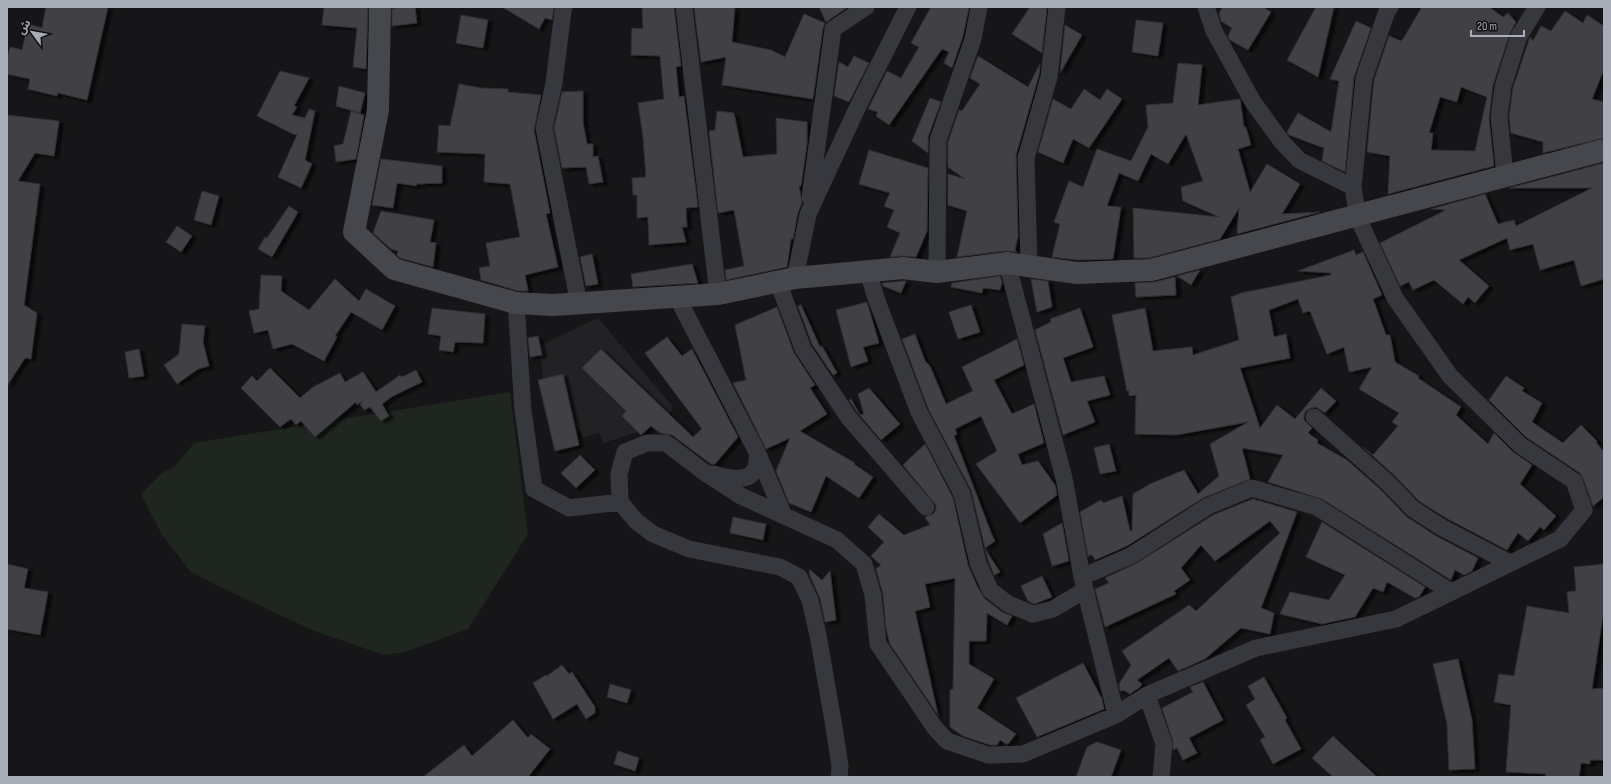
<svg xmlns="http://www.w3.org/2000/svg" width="1611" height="784" font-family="'Sofia Sans Condensed','Noto Sans Arabic',sans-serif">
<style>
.built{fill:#222225}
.green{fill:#1e261f}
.building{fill:#404145;stroke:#303034;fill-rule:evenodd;filter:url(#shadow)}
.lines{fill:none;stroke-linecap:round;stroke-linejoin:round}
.street{stroke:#37383d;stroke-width:17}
.secondary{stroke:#45474d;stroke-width:22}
</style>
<defs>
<filter id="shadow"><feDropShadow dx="4.5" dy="2.5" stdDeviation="1" flood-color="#0009"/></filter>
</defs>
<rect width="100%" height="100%" fill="#161618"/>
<!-- built -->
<path class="built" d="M598,318L673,407L664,424L603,443L599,433L583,438L581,431L551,436L539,346Z"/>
<!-- green -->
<path class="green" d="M510,392L528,534L468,629L405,652L384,655L314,631L216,585L190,571L162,535L141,494L162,473L174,467L194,443Z"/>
<!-- building -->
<path class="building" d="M46,7H108L87,100L58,93L57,96L28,89L30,79L7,74V58L10,47L22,50L28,24L42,28Z
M324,7H368L366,69L353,67L357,28L322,25Z
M395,7H415L417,23L392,26V8L395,9Z
M502,7H554L552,20L545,18L539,29Z
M642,7H674L681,66L676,67L679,97L684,96L698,207L686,208L687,227H682L686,242L649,245L648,217L637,218V195H633L632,178L646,177L643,137L638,103L664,99L660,56L631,55L632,28L643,29Z
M694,7H735L732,42L771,50L785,57L804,14L825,23L823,28L813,99L722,85L726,57L701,62Z
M819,7H848L826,22Z
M931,7H969L963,36L952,68L944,63L949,52L942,49L889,125L876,116L878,112L868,109L887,71L901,78L919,47L911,43Z
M1030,7H1047L1042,53L1012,34Z
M1223,7H1263L1271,12L1248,50L1230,40L1228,36L1232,28L1221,21L1219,13Z
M1316,7H1334L1318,77L1287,60Z
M1422,7H1489L1503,17L1508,13L1516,22L1510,33L1493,85L1489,118L1494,166L1388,194L1390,156L1367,152L1374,80L1389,36L1401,41L1403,39ZM1461,87L1487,97L1475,151L1431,150L1433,133H1429L1440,97L1457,102Z
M1565,11L1583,23L1587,15L1604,26V69L1592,99L1604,102V138L1543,153V142L1511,133L1509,117L1513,88L1530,37L1533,41L1541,26L1551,31Z
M461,15L488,20L483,48L456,43Z
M1136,20L1163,23L1158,56L1132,52Z
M1356,21L1371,28L1354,77L1345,172L1322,161L1324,148L1289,135L1287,132L1298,113L1331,132L1339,81L1330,79Z
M1065,25L1082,35L1060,73Z
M854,56L869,63L849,102L834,96L839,62L848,67Z
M978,56L1028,87L1040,64L1039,75L1016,155L1018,236L1015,250L1017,252L1005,251L957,257L967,211L948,205V174L965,179L948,167V142L959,110L962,111L980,84L970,78Z
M1178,63L1202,65L1198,105L1240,99L1244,127H1246L1251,145L1238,149L1250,192L1267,164L1300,184L1282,214L1320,212L1237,234L1239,208L1220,239L1149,258H1134L1133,208L1219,217L1183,201L1181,187L1203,181L1186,134L1168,164L1151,154L1138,181L1119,173L1107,206L1121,207L1113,259L1078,260L1052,257L1060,224L1054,222L1069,181L1083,187L1097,149L1131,161L1148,127L1146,105L1173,103Z
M280,71L309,78L294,106L297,107L292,115L305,118L309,109L315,111L305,160L312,164L301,188L278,177L297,135L293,134L257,116Z
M459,84L481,88L508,89V92L541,95L534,130L550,213L546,214L558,267L525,275L528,291H518L481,280L479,268L490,266L486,243L520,237L510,184L484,182L485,154L437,152L439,125L450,126Z
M339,86L365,93L360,113L336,106Z
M1084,89L1100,100L1107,89L1122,99L1089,148L1073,139L1063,163L1038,152L1053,99L1071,109Z
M583,91V123L587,144H593V157L598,156L603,182L589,184L586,167L562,168L554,128L562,92Z
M930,98L941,102L928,137V153L912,141Z
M351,111L364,115L356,159L336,162L334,146L343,144Z
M717,111L734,113L743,157L777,154L776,118L807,122V144L801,186H799L802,203L798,212L793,239H791L787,267L726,280L725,270L744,266L734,210L718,213L709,131L715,130Z
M7,115L59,121L54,156L35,153L18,181L40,184L24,305L37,313L31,359L25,358L7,386Z
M869,150L928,168L927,231L916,257L902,256L890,257L900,233L887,227L894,210L884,206L890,193L859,184Z
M381,159L442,166V183L417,184L416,186L397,183L393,208L372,205Z
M1604,163V279L1581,286L1574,260L1540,270L1533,244L1510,250L1507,238L1459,260L1489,286L1475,303L1468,297L1463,304L1434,280L1413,290L1409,282L1400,286L1380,243L1446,210L1431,209L1485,194L1498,224L1514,220L1516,226L1592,188H1509Z
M202,191L219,196L211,225L194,220Z
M289,206L298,212L272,257L258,249L265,237L267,238Z
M381,211L434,220L430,242L436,243L433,267L400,258L397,255L398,251L391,249L373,233Z
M177,226L192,236L181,252L166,242Z
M1354,250L1356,255L1363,252L1382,295L1373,299L1386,335H1390L1395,362L1419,376L1418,378L1461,407L1456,415L1488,444L1494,433L1513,452L1532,465L1520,484L1556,516L1544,530L1540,527L1528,541L1518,533L1507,550L1446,518L1419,501L1395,476L1363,447L1373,455L1398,426L1392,422L1399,413L1359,389L1372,367L1349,372L1344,347L1327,354L1310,311L1303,313L1298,299L1269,310L1274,337L1286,334L1290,358L1240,368L1260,428L1277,405L1295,419L1321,388L1336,401L1325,413L1316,407L1311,408L1306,411L1304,415V420L1312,428L1308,433L1318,440L1317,443L1347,460L1381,490L1407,517L1436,536L1478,558L1472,571L1464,575L1455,570L1451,580L1322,499L1268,482L1283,455L1242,448L1250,479L1203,498L1127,546L1095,560L1092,555L1088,556L1080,512L1101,500L1103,503L1122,496L1130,531H1132L1133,494L1150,484L1184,470L1198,494L1219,476L1210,444L1248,422L1176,435L1135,434L1136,395L1129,396V391H1127L1112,315L1145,308L1153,351L1192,347L1193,355L1239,340L1231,297L1241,293L1331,275V273L1298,271Z
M592,254L598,284L586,286L580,257Z
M692,264L698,283L633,287L631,274Z
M1200,270L1191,285L1177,276Z
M261,275L282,276L281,291L309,310L335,279L359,301L366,289L395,306L382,330L351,312L335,336L337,337L324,361L292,344L273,349L268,330L254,333L249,311L259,309Z
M1000,276L1002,282L1000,290L983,288L982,293L951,287L952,283Z
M1175,277L1176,295L1136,297L1135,283L1154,282Z
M1031,279L1048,281L1052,307L1037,312Z
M903,281H906L901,293L883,286L882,283Z
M867,302L879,343L863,347L868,361L851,367L836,310Z
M801,305L820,347L822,346L837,373L833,375L812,344L798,306Z
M971,305L980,332L958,339L949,312Z
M777,307L794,353L815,385L810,388L827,414L800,431L855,463L854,464L873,477L859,498L826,476L811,512L789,503L776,471L790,438L766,449L733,383L746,380L735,325Z
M432,308L485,314L483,343L455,342L453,352L439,350L441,336L428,334Z
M1080,308L1093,347L1063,358L1071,382L1104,376L1110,395L1087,401L1095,422L1063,435L1035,330L1051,322L1050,319Z
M182,324L205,326L203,342L209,366L198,369L177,384L164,365L179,354Z
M915,334L925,361L930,366L946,404L973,391L962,367L1017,339L1024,365L994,380L1012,414L1034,404L1044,443L1018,454L1022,465L1038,461L1055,485L1057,495L1020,523L976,464L997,451L981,416L955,429L957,434L954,436L992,535L995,541L985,548L971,490L928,408L902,339Z
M538,336L542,355L530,357L528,338Z
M667,337L682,356L692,349L738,437L715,464H711L672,435L660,433L651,426L641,435L622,416L626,411L582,368L601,349L693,437L702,429L645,353Z
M139,349L144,376L129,378L125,352Z
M270,368L300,398L313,387L340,373L345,382L363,372L376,392L400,375L402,377L416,370L422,382L393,396L382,404L389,416L381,421L370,407L364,410L360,404L365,399L357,405L356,402L315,437L301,421L296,425L291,419L280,427L241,388L252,376L257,381Z
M563,374L579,445L555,451L538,380Z
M1506,376L1524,388L1522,391L1542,403L1532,422L1563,443L1581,425L1597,441L1596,442L1604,452V497L1593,506L1583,478L1580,473L1526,437L1489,400Z
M869,388L900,424L881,440L857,412L849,400L851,399L860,415L864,414L858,394Z
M925,444L953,498L968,565L977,586L984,598L1002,612L1012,616L1007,625L987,613L986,641H969V664L994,679L977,708L1016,734L1008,744H1006L1000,740L997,745H990L963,736L950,727V690L953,689L955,578L925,584L930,607L915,611L938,715L890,644L886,628L883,594L876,569L881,565L871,556L884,542L868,527L879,514L904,535L930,525L925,517L933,514L936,510V505L903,465Z
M1109,444L1116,471L1100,474L1094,448Z
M580,455L595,470L576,488L561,473Z
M1253,499H1255L1256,502L1257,500L1297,512L1261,608L1274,613L1270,634L1241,628L1205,659L1178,671L1169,658L1137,680L1142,684L1140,687L1130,694L1123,690L1120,691L1119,684L1131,665L1122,651L1189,605L1196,611L1280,533L1270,521L1215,561L1201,545L1181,568L1190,580L1174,591L1176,594L1105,627L1095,589L1109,583L1105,578L1137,563L1213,515Z
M733,517L766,524L763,540L730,533Z
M1322,522L1425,587L1419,597L1415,598L1387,582L1383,592L1373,588L1355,617L1322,624L1280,614L1290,592L1329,600L1345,575L1306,557Z
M1062,523L1069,561L1052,566L1043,534Z
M985,549L1000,572L994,575L988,560Z
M7,564L28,569L24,588L48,592L40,635L7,629Z
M1604,564V615H1603L1592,689L1604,688V760H1590V764L1581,763L1579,777H1545L1546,774L1506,772L1511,705L1494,702L1499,674L1514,676L1527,606L1569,613L1567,592L1576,591L1574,567Z
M809,569L822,580L830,571L836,620L825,622L820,598L810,576Z
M1042,576L1052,597L1034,604L1028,601L1021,586Z
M1458,659L1472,720L1475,769L1449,770L1447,724L1433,664Z
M1083,663L1102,699L1104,709L1037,737L1016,698Z
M562,665L569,674L572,672L595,707V713L586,719L577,704L553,719L533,683L546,675L547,676Z
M1264,677L1287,718L1285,720L1301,749L1273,764L1260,740L1265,737L1246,705L1255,699L1248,686Z
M1203,682L1223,720L1189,738L1197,753L1183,760L1177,748L1173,750V741L1162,708L1193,692L1190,687Z
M610,684L631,690L627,703L607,697Z
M513,720L528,738L531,734L550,749L528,777H423L464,745L472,756Z
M1333,736L1377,777H1333L1312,758Z
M1097,742L1121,750L1111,777H1076L1087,747Z
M618,751L639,758L635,771L614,764Z"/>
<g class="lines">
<!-- street -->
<path class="street" d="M564,7L563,11L554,83L544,128L579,304
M684,7L718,294
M1206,7L1214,31L1253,102L1282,142L1299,160L1353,187
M1505,176L1499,117L1503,86L1519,36L1537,7
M810,197L833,29L866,7
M1007,263L1064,478L1082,577L1116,715
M1029,266L1026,158L1049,77L1057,7
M868,272L877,301L919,412L962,494L978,563L990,590L1008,604L1033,614L1053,609L1085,590
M937,272L938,140L973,39L979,7
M795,278L808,214L861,100L908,7
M778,282L803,349L849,418L926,507
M677,297L758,454L784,516
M516,303L523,410L534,489L569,508L620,502
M1314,417L1388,483L1413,509L1441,527L1510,563
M712,474C724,476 748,485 755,469C757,465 757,458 758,454
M1082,577L1132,555L1208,506L1252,488L1317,507L1451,592
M839,777L840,766L834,727L818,635L810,600L799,577L780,567L689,549L653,534L636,521L620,502L619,474L625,452L647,443H666L704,472L741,496L837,540L864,564L873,595L878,644L935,728L947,741L988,755L1023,754L1116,715L1147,695
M1161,777L1164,744L1147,695L1256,648L1396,619L1560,539L1584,510L1574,481L1520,445L1450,376L1395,298L1358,218L1353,187L1364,78L1387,11L1390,7"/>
<!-- secondary -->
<path class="secondary" d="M380,7L378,110L354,232L394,269L516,303L553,305L718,294L795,278L903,268L937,272L1007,263L1077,273L1151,270L1604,150"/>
</g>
<!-- border -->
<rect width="1611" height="784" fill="none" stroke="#a8adb8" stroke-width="16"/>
<!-- north arrow -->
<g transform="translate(32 32) rotate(302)" stroke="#111113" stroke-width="3" paint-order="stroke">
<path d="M0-3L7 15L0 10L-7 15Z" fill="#a8adb8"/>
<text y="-6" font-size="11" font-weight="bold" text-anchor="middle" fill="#a8adb8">ش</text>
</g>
<!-- scale -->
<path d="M1471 30v6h53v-6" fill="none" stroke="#a8adb8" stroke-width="2"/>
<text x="1477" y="30" font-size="12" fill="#a8adb8" stroke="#111113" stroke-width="3" paint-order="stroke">20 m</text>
</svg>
